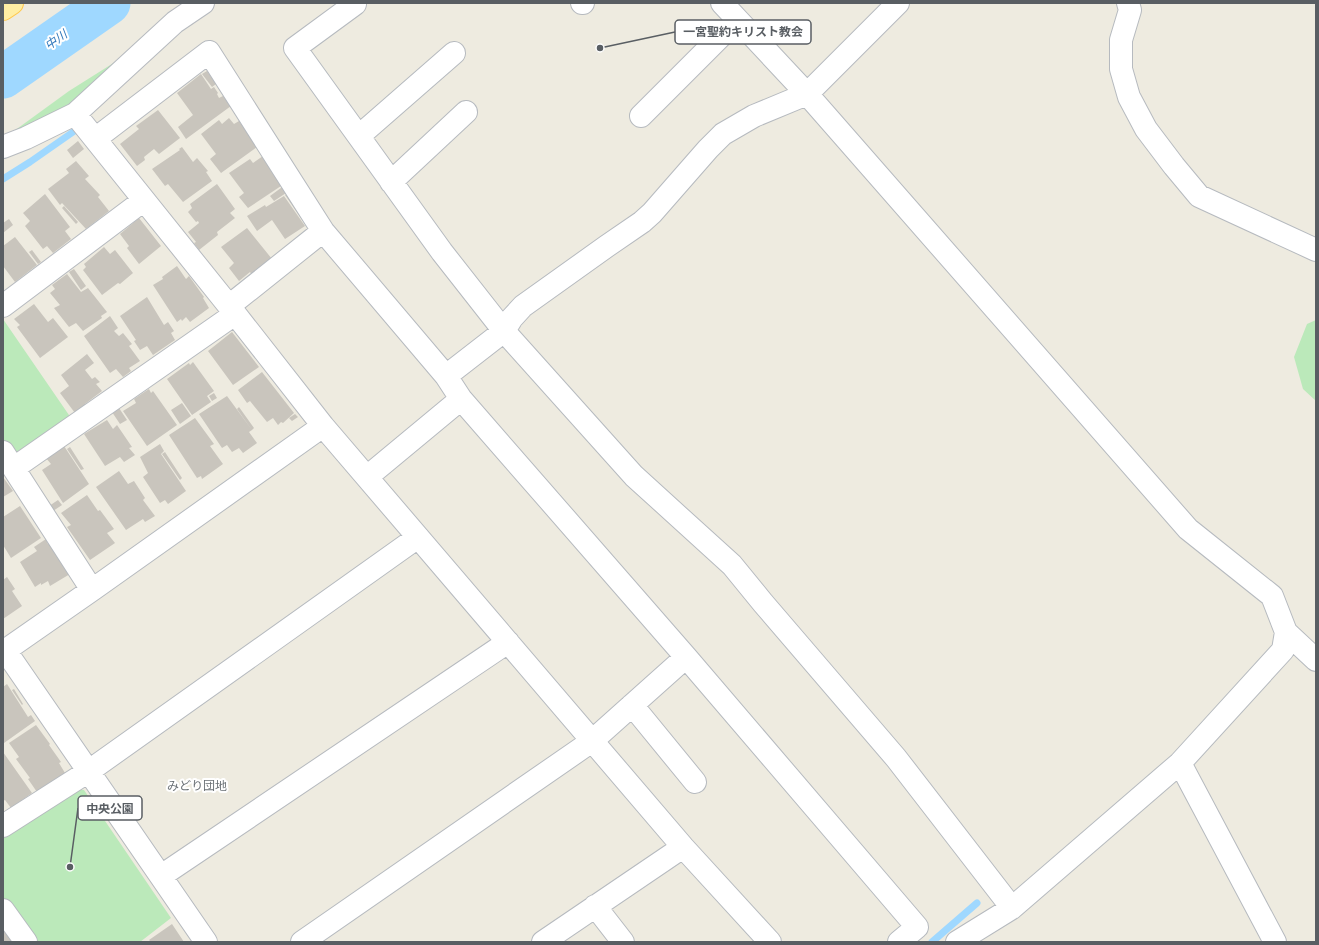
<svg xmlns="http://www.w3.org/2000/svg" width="1319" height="945" font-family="Mulish,'Noto Sans JP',sans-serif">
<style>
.green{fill:#bbe9ba}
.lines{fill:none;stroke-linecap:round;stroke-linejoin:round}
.stream{stroke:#9fd8ff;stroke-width:7}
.river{stroke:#9fd8ff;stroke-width:43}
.building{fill:#c9c5bd}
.minor-casing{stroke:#b6babf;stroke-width:24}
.primary-casing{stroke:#ffc748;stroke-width:24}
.minor{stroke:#fff;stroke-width:22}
.primary{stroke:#ffeea4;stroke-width:22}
.labels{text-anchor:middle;stroke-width:4;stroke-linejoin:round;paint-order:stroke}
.water-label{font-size:12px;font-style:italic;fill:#3279bb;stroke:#fff}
.neighbourhood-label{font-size:12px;fill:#6a7075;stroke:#fff}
.leader{fill:none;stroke:#595e63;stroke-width:1.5}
.callout-dot{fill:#595e63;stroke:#fff;stroke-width:1.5}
.callout{fill:#fff;stroke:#595e63;stroke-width:1.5}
.callout-label{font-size:12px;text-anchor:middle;font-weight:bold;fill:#595e63}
</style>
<rect width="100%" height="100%" fill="#eeebe0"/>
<!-- green -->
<path class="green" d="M123,57L97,86L22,134L3,139L69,91Z
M3,319L71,418L21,452L9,449L3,440Z
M1316,320V401L1303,389L1294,357L1307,324Z
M71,788L84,790L171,918L140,942H33L3,900V834Z"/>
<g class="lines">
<!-- stream -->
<path class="stream" d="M3,179L30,162L73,132
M932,942L977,903"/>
<!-- river -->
<path class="river" d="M3,77L109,3"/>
</g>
<!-- building -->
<path class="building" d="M207,71L216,84L212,87L202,74Z
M201,74L211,89L214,87L218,93L217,94L219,98L223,96L231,106L186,139L178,127L193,115L177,93Z
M158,110L180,138L159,154L154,149L144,157L145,160L137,166L120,144L139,129L136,126Z
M229,118L234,124L239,121L257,147L221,173L210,159L216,154L201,134L219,120L222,124Z
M78,141L84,149L73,158L67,150Z
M182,147L193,162L197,158L208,171L206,172L212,181L183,202L168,184L165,186L152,169L180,150L179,149Z
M263,156L274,170L272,172L281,186L248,208L239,197L244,193L229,173L250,159L253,163Z
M76,161L89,176L85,179L100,195L98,197L109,211L86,229L62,203L60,205L48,189L69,173L66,169Z
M217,184L235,209L230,213L235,218L217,232L218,235L199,250L194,243L196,242L188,232L199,223L198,221L196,222L188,212L192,208L190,204Z
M285,185L289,191L274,201L270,196Z
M289,192L309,222L305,224L285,195Z
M45,194L70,227L65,231L71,239L53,253L47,246L43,249L25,226L30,221L23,213Z
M284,196L305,226L285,239L272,220L257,231L247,216L265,205L266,207Z
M64,206L78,222L76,224L62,208Z
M139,218L161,246L139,264L127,248L129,246L120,234Z
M9,219L13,225L3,233V223Z
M247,228L272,259L252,275L250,272L239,281L229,268L234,263L221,247Z
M15,237L37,265L15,282L3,266V246Z
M104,247L110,254L115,250L133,273L120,284L118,283L102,295L83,270L86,267L84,264Z
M32,250L41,262L38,264L29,252Z
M177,266L186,279L189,276L204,297L203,298L209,308L190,322L186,317L182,321L181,319L177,322L153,285L163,279L162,277Z
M74,269L86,286L81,290L69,272Z
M67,274L81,292L88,288L107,312L101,316L102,318L83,331L76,323L69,327L54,308L60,305L50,293L55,289L52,285Z
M147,297L164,325L168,322L174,331L171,333L175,340L153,355L147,346L140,350L134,341L136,340L120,316Z
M34,304L48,322L53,318L68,337L40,358L17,327L20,325L14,319Z
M110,316L118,328L114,331L119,336L123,333L132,344L129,346L140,361L129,368L131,371L123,377L116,369L110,373L84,336Z
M232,332L259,367L233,385L208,351Z
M87,354L94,363L85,370L92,379L95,377L100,382L96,384L102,391L85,404L86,406L75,413L60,393L69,386L61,375Z
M193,362L214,391L207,396L211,402L192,415L167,379L189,363L190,365Z
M262,372L294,413L283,423L281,422L278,425L273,418L267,422L250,401L247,403L238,390Z
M149,389L151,393L153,391L177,425L147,446L123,411L136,403L134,399Z
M214,393L217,398L212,401L209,396Z
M227,396L252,430L249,432L257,443L243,453L239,448L232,452L227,445L222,448L199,414Z
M182,403L191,416L180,424L171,410Z
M117,405L127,420L120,424L110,409Z
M239,407L254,428L252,430L237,409Z
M295,414L298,417L292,421L289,418Z
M195,418L214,444L210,446L223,464L202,479L201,476L197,478L169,435Z
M107,420L113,429L117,425L132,447L129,448L135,455L124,462L120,457L105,466L84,434Z
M160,444L164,451L161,454L186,491L168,504L165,500L160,503L143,477L148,473L140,457Z
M64,446L89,484L63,503L42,470L51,464L46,458Z
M70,447L84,469L81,470L67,449Z
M165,452L182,478L180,480L162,454Z
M119,471L128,484L134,481L145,498L143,500L155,516L145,522L143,519L126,530L96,487Z
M3,477L13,491L3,497Z
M87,495L98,511L100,510L114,529L107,533L115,543L90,560L67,527L71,525L61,513Z
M58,500L62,505L53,511L49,506Z
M20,506L41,538L11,558L3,545V517Z
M46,539L48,544L50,543L70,574L50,586L48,581L41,585V583L35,587L20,562L37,551L34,547Z
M7,577L15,589L12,591L22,606L3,619V580Z
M7,684L28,717L31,715L35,721L4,743L3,687Z
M14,689L23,704L22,705L12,690Z
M36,725L50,744L49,745L61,762L59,763L65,773L37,792L28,779L30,778L16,759L19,757L9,743Z
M3,752L32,793L11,808L5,800L3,801Z
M172,924L184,942H151L149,940Z
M3,929L12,942H3Z"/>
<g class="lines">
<defs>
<path id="minor" d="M582,3H583
M722,3L807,94L1188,529L1272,596L1286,632L1316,660
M1128,3L1130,10L1121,40V69L1129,97L1146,129L1174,166L1199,196L1316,250
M355,4L295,48L442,252L504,331L634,476L732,565L763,603L896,758L1012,908
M75,114L229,306L323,426
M641,116L737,20
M359,136L454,53
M95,139L209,52L323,231L446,376L461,399L686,657L917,927L899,942
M3,147L26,138L75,114L175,22L203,3
M391,182L466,112
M3,306L144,200
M229,306L323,231
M446,376L504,331L512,318L523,306L607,246L642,222L652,213L708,149L723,134L754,116L807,94L898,3
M3,452L92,590
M14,468L235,314
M367,477L461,399
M5,650L206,942
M3,652L92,590L323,426L683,847L770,942
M632,705L695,782
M1180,763L1275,942
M3,826L89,771L418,537
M161,876L508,642
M595,906L623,942
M3,910L26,942
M302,942L592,741L686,657
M543,942L683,847
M957,942L1012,908L1180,763L1283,650L1286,632"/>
<path id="primary" d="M3,9L12,3"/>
</defs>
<!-- minor casing -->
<use href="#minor" class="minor-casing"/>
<!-- primary casing -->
<use href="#primary" class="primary-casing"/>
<!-- minor -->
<use href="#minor" class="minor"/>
<!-- primary -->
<use href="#primary" class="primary"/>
</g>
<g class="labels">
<!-- water labels -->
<g class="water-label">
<text transform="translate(56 40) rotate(-35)" y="4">中川</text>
</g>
<!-- neighbourhood labels -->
<g class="neighbourhood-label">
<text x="197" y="790">みどり団地</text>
</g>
</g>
<!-- callouts -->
<path class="leader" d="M600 48L675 32M70 867L78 808"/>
<g class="callout-dot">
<circle cx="600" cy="48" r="4"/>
<circle cx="70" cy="867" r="4"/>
</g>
<g class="callout">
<rect x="675" y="20" width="136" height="24" rx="4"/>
<rect x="78" y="796" width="64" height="24" rx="4"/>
</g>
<g class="callout-label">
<text x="743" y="36">一宮聖約キリスト教会</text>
<text x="110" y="813">中央公園</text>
</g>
<!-- border -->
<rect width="1319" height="945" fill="none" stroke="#595e63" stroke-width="8"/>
</svg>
